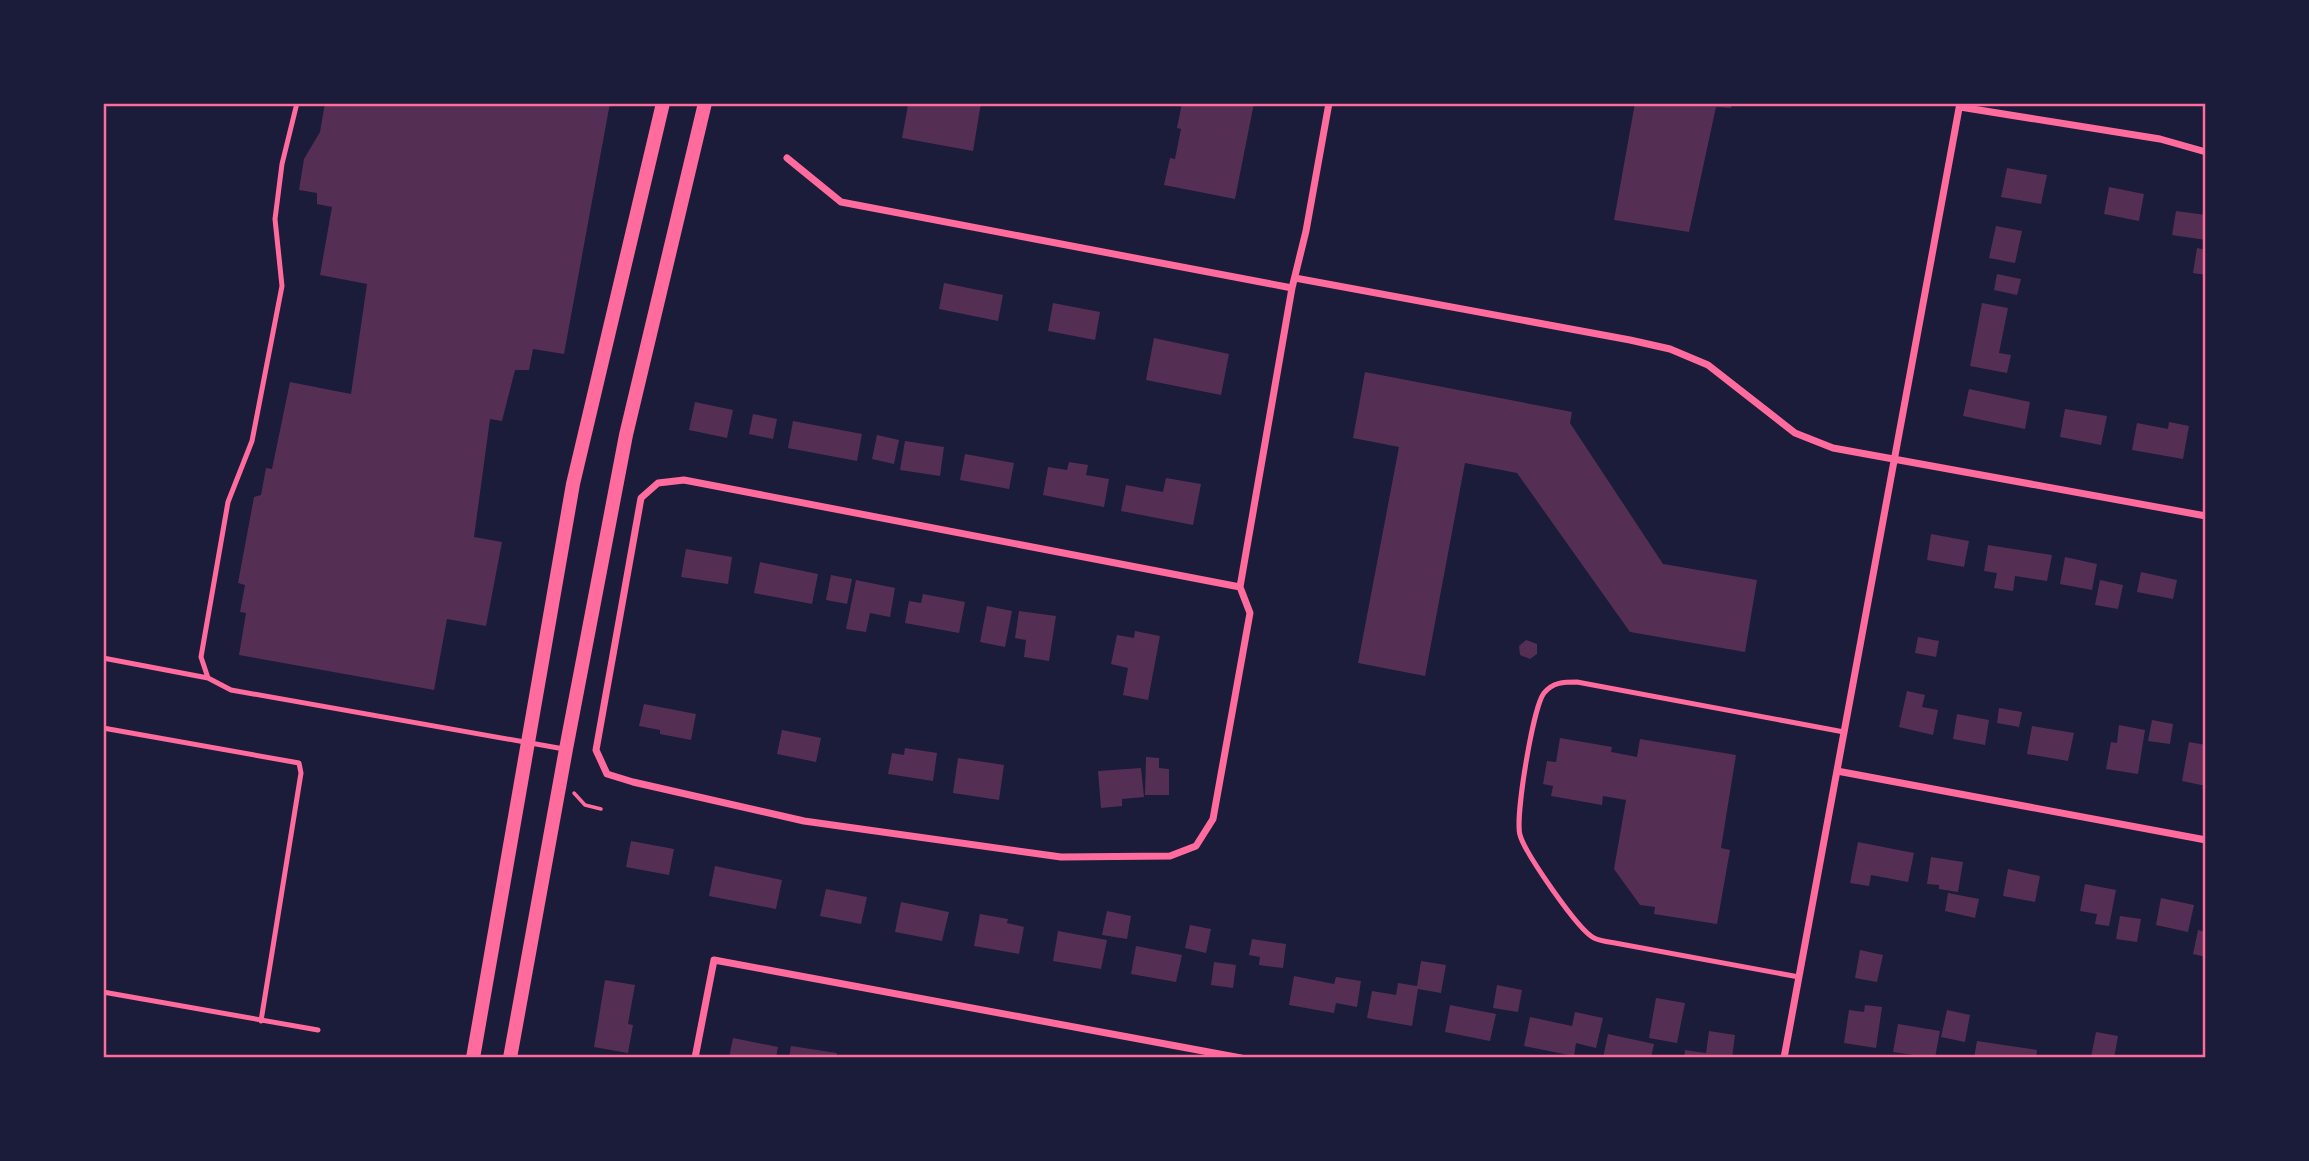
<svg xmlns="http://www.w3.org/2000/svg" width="2309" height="1161" font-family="'Source Serif 4',serif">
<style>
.building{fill:#542f53}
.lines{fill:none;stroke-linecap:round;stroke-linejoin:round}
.path{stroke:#ff6b9d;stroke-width:3.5}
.service{stroke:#ff6b9d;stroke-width:5}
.minor{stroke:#ff6b9d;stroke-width:7}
.secondary{stroke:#ff6b9d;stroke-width:14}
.neatline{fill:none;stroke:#ff6b9d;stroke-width:2.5}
</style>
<rect width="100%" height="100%" fill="#1b1b3a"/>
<!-- building -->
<path class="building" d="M325,103H610L564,354L533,349L529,370H515L502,421L490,419L474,537L502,542L486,626L447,619L434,690L239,655L246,613L240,612L245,585L238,583L254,497L261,495L266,468L272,469L290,382L351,394L367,284L320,275L332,207L317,204V193L299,190L304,159L320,132Z
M915,103H981L973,151L902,138L908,105L915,106Z
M1182,103H1254L1235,199L1164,185L1170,158L1175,159L1181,129L1177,128Z
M1635,103H1732L1731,108L1716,107L1689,232L1614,220Z
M2007,168L2047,175L2041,204L2001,197Z
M2109,187L2144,194L2139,221L2104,214Z
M2176,211L2206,215V240L2172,235Z
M1996,226L2022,231L2015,263L1989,258Z
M2197,248L2206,250V275L2193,273Z
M1997,274L2021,279L2017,295L1994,290Z
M944,283L1003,295L998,321L939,309Z
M1053,303L1100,312L1095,340L1048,331Z
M1982,303L2008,308L1999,353L2011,355L2007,373L1970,366Z
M1154,338L1229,354L1221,395L1146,380Z
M1365,372L1572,412L1570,423L1663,564L1757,580L1745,652L1630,632L1517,473L1465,463L1425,676L1358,663L1399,447L1353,438Z
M1969,389L2030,402L2025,429L1963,416Z
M695,402L733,410L727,438L689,430Z
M2065,409L2107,416L2101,445L2060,437Z
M753,414L777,419L773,439L749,434Z
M793,421L862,434L857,461L788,448Z
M2169,422L2189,426L2183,459L2132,450L2137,423L2168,429Z
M877,435L899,440L894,464L872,459Z
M905,441L944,447L940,476L900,470Z
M965,454L1014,463L1009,489L960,480Z
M1069,462L1088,465L1086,475L1109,479L1104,507L1043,495L1048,467L1067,470Z
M1166,478L1201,484L1193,525L1121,511L1126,485L1163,492Z
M1931,534L1969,541L1964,567L1927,560Z
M1988,545L2052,555L2047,581L2015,576L2013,591L1994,588L1997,573L1984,571Z
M686,549L732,557L728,584L681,577Z
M2065,557L2097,564L2092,590L2060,584Z
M760,562L818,574L812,604L754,593Z
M2141,572L2177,580L2173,599L2137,592Z
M831,575L852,579L847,604L826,600Z
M856,580L895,588L890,617L870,613L866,632L846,629Z
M2100,580L2123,585L2118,609L2095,605Z
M923,594L965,602L959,633L905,623L909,601L921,603Z
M987,606L1012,611L1005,647L980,642Z
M1019,611L1056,616L1049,661L1024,657L1026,640L1015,638Z
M1135,631L1160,636L1148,700L1123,695L1128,668L1111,664L1117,635L1134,638Z
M1918,637L1939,641L1936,657L1915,653Z
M1526,640L1537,644V654L1530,659L1520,655L1519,646Z
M1907,691L1925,695L1922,707L1938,710L1933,735L1899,727Z
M644,704L696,714L691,740L660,734V730L639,726Z
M1999,708L2022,712L2019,727L1997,723Z
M1957,714L1989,720L1985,745L1953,739Z
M2152,720L2173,724L2170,744L2148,741Z
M2119,725L2145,730L2138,774L2106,769L2111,742L2117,743Z
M2032,726L2074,733L2068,761L2027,754Z
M782,730L821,738L816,762L777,754Z
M1560,738L1612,747L1611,752L1637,757L1640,739L1736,755L1721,848L1730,850L1717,924L1654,914L1655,907L1640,905L1614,869L1626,800L1603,796L1602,805L1551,796L1553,786L1543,784L1547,761L1556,762Z
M2189,742L2206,745V786L2182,781Z
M905,748L937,753L933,781L888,774L892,753L904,755Z
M1146,757L1159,758V768L1169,769V795H1145Z
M958,758L1004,765L999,800L953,793Z
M1141,768L1144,797L1122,799V806L1101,808L1098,771Z
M631,841L674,849L669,875L626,867Z
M1858,842L1914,853L1908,882L1871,875L1869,886L1850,883Z
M1931,857L1963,862L1958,892L1939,889V885L1927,884Z
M715,866L782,880L776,909L709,896Z
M2008,869L2040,876L2035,902L2003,896Z
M2085,884L2116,890L2109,926L2095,924L2097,914L2080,911Z
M826,889L867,897L861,924L820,916Z
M1948,893L1979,899L1975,918L1945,911Z
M2161,898L2194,905L2188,932L2156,925Z
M901,902L949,912L942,941L895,932Z
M1107,911L1131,916L1127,939L1102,935Z
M980,914L1008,919L1007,923L1024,927L1019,954L974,946Z
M2120,916L2141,919L2137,942L2116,939Z
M1190,925L1211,929L1206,953L1185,948Z
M2198,930L2206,932V957L2193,954Z
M1058,931L1107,940L1101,969L1053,961Z
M1252,939L1286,944L1283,968L1259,965L1260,957L1249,955Z
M1136,946L1182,955L1176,982L1131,974Z
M1860,950L1883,955L1877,982L1855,978Z
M1421,961L1446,965L1441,993L1418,989L1412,1026L1367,1018L1372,991L1396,995L1398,983L1417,986Z
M1214,962L1236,965L1233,988L1211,985Z
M1294,976L1334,984L1336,977L1361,981L1357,1007L1336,1003L1334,1013L1289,1005Z
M605,980L635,985L628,1024L633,1025L628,1053L594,1047Z
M1497,985L1522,990L1518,1012L1493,1008Z
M1656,998L1685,1003L1677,1043L1649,1038Z
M1450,1005L1496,1014L1490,1041L1445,1032Z
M1865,1005L1882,1007L1876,1048L1844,1043L1849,1010L1864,1012Z
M1947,1010L1970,1015L1965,1042L1941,1037Z
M1575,1012L1603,1018L1596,1048L1576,1043L1574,1056L1524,1046L1530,1017L1572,1026Z
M1898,1024L1940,1031L1935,1058L1893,1052Z
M1709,1031L1735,1035L1732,1058H1684L1685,1050L1706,1053Z
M2096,1032L2118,1036L2114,1058L2091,1057Z
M1608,1034L1654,1044L1651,1058H1603Z
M733,1038L778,1047L776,1058H729Z
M1977,1041L2037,1050L2036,1058H1974Z
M791,1046L837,1053L836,1058H789Z"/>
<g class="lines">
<!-- path -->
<path class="path" d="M574,793L585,805L601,809"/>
<!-- service -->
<path class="service" d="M297,103L282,164L275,219L282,286L252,441L228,502L201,657L208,678L231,690L564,749
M103,658L208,678
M103,728L299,763L301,773L261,1021
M1799,977L1615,943C1609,942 1600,941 1594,938C1578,930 1525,853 1520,835C1515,817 1533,707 1544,693C1553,682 1564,682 1577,682L1844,732
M103,992L318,1030"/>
<!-- minor -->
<path class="minor" d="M1960,107L2160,139L2206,152
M787,158L841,202L1292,288
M1295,278L1630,340L1670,349L1708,365L1795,433L1833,448L2206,516
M1240,587L684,480L658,483L641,498L596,750L607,774L633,782L804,821L1061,857L1170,856L1196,846L1213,819L1250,613L1240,587L1292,288L1306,231L1329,103
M1837,771L2206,840
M695,1058L714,960L1241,1058
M1784,1058L1960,103"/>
<!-- secondary -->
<path class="secondary" d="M473,1058L573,484L663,103
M510,1058L566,749L626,435L705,103"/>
</g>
<!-- border -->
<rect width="2309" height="1161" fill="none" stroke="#1b1b3a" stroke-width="210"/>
<rect x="105" y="105" width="2099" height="951" class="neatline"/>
</svg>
